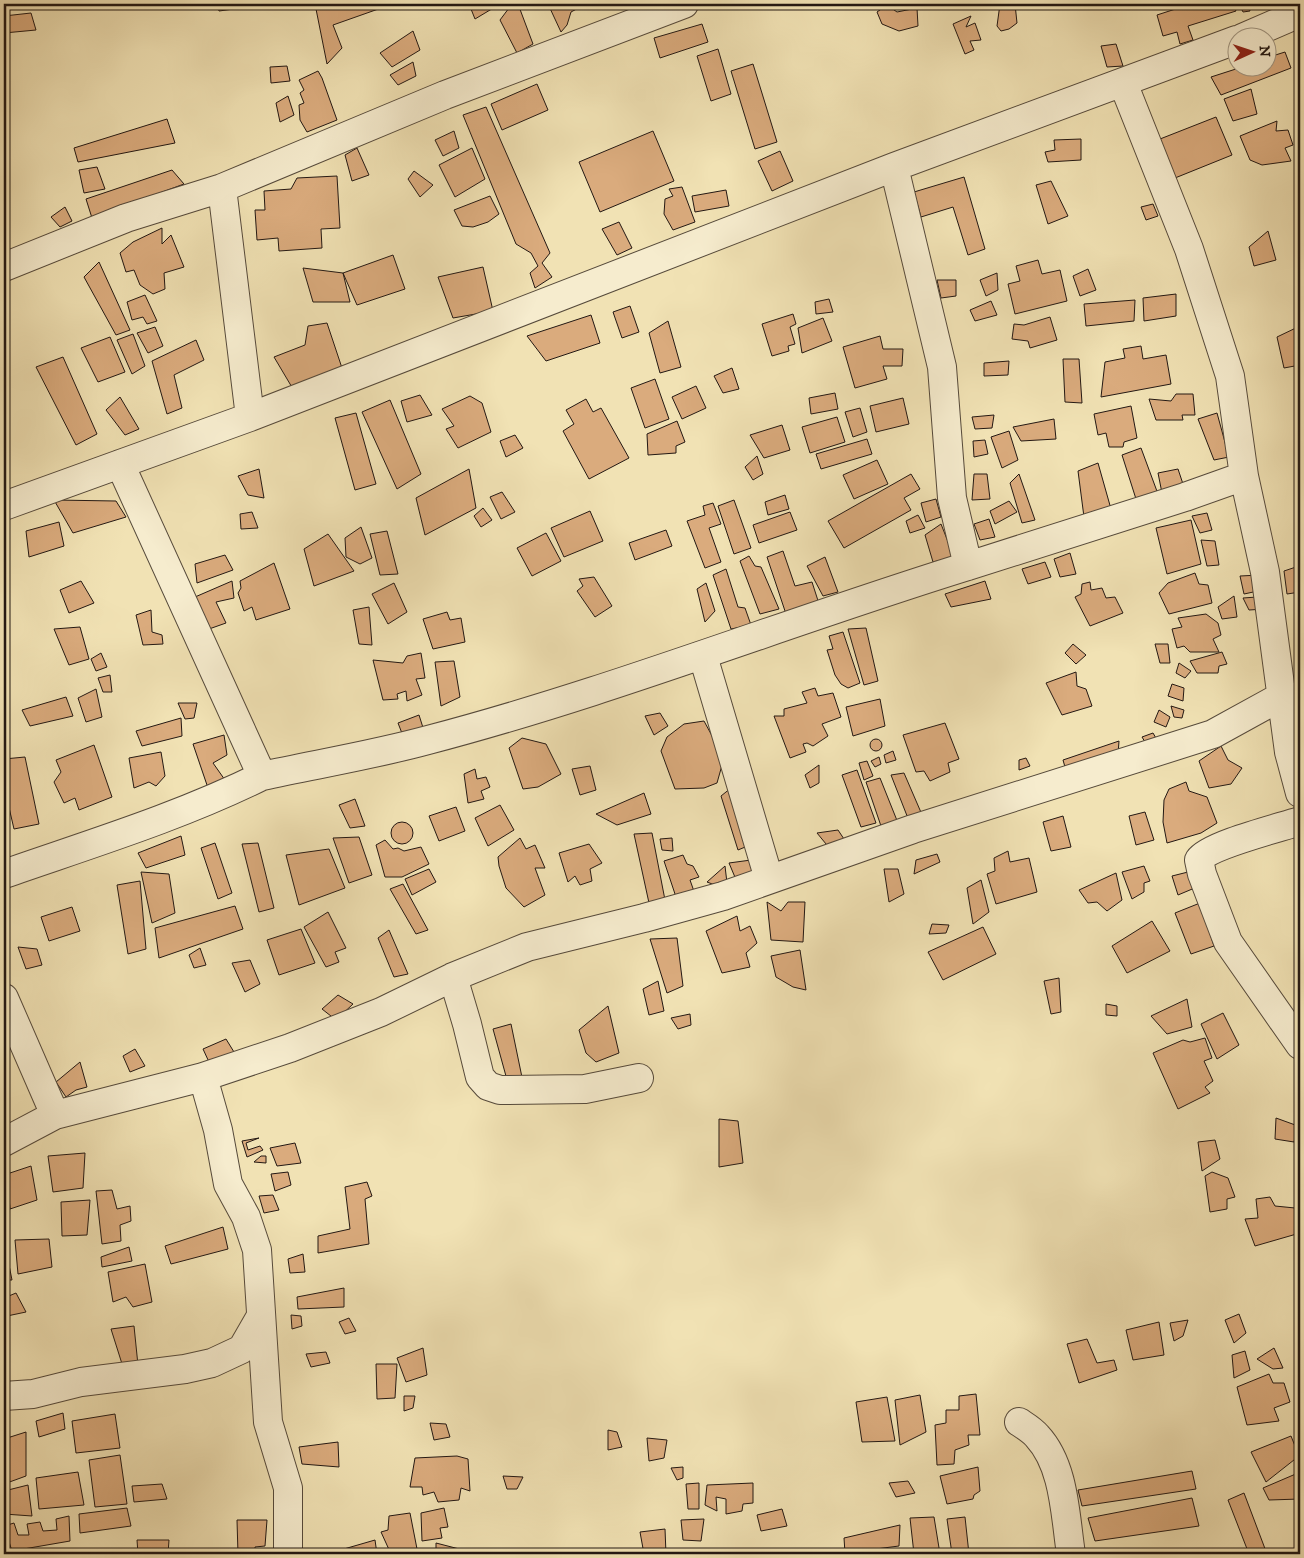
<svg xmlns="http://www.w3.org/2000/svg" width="1304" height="1558" font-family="'IM FELL DW Pica',serif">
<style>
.building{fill:#daab7d;stroke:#231813}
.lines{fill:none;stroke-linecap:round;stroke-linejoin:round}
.minor-casing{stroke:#564a3b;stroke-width:30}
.minor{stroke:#f6ecce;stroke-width:28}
</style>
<rect width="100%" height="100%" fill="#f1e2b4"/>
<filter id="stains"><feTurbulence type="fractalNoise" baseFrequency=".004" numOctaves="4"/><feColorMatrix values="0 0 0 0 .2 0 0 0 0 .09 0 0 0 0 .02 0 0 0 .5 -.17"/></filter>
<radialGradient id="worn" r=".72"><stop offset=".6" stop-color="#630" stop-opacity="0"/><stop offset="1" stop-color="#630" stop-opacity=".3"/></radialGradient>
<!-- building -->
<path class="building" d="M4,4H16V6L4,9Z
M217,4H240L241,8L219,11Z
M315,4H383L384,7L333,25L342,48L327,64Z
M469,4H500L475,19Z
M512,4H518L533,44L517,53L500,20Z
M548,4H582L584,5L571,12L567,25L561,32Z
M1000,4H1015L1017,23L1009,29L1001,31L997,26Z
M1191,4H1233L1236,11L1188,26L1193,40L1180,44L1177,32L1163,36L1157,15Z
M1239,4H1248L1250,11L1243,12Z
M887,5L897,12L917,8L918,26L899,31L882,24L877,12Z
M31,13L36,30L4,33V16Z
M971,16L966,27L975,23L981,40L970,41L974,50L965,54L953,24Z
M702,24L708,42L660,58L654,38Z
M413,31L420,50L392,67L380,53Z
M1116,44L1123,66L1107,67L1101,46Z
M718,49L731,94L711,101L697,56Z
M1285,52L1291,68L1221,95L1211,77L1239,68H1266V58Z
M413,62L416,76L398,85L390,75Z
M753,64L777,142L755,149L731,71Z
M287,66L290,81L271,83L270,67Z
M318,71L322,78L337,120L307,132L300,120L299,105L304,103L300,93L304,90L299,80Z
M537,84L548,110L502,130L491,104Z
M1251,89L1257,114L1233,121L1224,99Z
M288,96L294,115L280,122L276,103Z
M486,107L550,253L542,263L552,277L535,288L530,273L538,266L531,253L516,244L463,115Z
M1216,117L1232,155L1175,178L1160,139Z
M167,119L175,143L78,162L74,148Z
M1277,121L1276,131L1288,130L1293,145L1285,148L1291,161L1262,165L1250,160L1240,136Z
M454,131L459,148L443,156L435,140Z
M653,131L674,181L600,212L579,162Z
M1081,139V160L1048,162L1045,152L1055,150L1054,140Z
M357,148L369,175L352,181L345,155Z
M472,148L485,179L455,197L439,165Z
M780,151L793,181L772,191L758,161Z
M97,167L105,189L84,193L79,170Z
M172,170L184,184L92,218L86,199Z
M414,171L433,185L420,197L408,179Z
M337,176L340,228L321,229L322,248L279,251L278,238L257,240L255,210H265L264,191L291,189L297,178Z
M964,177L985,249L968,255L953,207L921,217L914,192Z
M1051,181L1068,216L1048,224L1036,185Z
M682,187L695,222L673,230L664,214L665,199L673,196L669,189Z
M726,190L729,206L695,212L692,196Z
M490,196L499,214L488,222L473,227L462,226L454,210Z
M1153,204L1158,216L1146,220L1141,207Z
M65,207L72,221L60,227L51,217Z
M619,222L632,248L617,255L602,229Z
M162,228V244L171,235L184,267L164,273L165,289L153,294L140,285L134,270L126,272L120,253L133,242Z
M1268,231L1276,260L1254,266L1249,247Z
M393,255L405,289L357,305L343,273Z
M1038,260L1042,274L1060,270L1067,301L1015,314L1008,284L1020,281L1016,266Z
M99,262L130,330L116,335L84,277Z
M483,267L493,311L453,318L438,277Z
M303,268L343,273L350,302H313Z
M1088,269L1096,290L1080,296L1073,276Z
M997,273L998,290L986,296L980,280Z
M937,280H956V296L941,298Z
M1176,294V316L1144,321L1143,298Z
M145,295L157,321L147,324L143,317L132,320L127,302Z
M829,299L833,312L816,314L815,302Z
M1135,300L1134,321L1086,326L1084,304Z
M991,301L997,315L975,321L970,310Z
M630,306L639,332L622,338L613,312Z
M793,314L796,324L790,327L795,344L788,346L789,351L772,356L762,324Z
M591,315L600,343L546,361L527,336Z
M1050,317L1057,340L1030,348L1028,341L1012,339L1014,324L1024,325Z
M823,318L832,341L802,353L798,328Z
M668,321L681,367L660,373L649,333Z
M327,323L343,371L293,389L274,357L305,345L308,326Z
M1300,326V365L1284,368L1277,337Z
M155,327L163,346L148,353L137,333Z
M133,334L145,366L132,374L117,340Z
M880,336L883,349H903L902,366H883L887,379L855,388L843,347Z
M110,337L125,372L98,382L81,348Z
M196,340L204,360L174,375L182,408L167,414L152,361Z
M1141,346L1143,359L1166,355L1171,384L1101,397L1105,362L1125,358L1123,349Z
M63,357L97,434L76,445L36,367Z
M1063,359H1079L1082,403L1065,402Z
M1009,361L1008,375L984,376V363Z
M732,368L739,389L723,393L714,376Z
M655,379L669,419L645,428L631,388Z
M696,386L706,408L682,419L672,397Z
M835,393L838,409L811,414L809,398Z
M1176,394H1193L1195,415H1182L1183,420H1156L1149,399L1171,401Z
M420,395L432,415L407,422L401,401Z
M470,396L482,403L491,432L458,448L446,429L454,426L442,409Z
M120,397L139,429L125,435L106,410Z
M903,398L909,424L876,432L870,406Z
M586,399L593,412L601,408L629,458L589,479L563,431L574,424L566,410Z
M390,400L421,474L397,489L362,412Z
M1131,406L1137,438L1124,442L1123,447H1109L1106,433L1098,435L1094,414Z
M860,408L867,432L853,437L845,412Z
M356,413L376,484L355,490L335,418Z
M1217,413L1229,457L1214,460L1198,419Z
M994,415L992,428L975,429L972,417Z
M837,417L845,442L810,453L802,427Z
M1054,419L1056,439L1021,441L1013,427Z
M677,421L685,442L676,446V453L648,455L647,434Z
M782,425L790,450L764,458L750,435Z
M1009,431L1018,460L1002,468L991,437Z
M515,435L523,448L506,457L500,441Z
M867,439L872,454L821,469L816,454Z
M985,440L988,454L974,457L973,441Z
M1141,448L1158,494L1136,499L1122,455Z
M757,456L763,474L753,480L745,467Z
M877,460L888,484L854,499L843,475Z
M1098,463L1111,509L1084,517L1078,471Z
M259,469L264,498L248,495L238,476Z
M469,469L476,508L425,535L416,498Z
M1178,469L1184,487L1162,493L1158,473Z
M911,474L920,489L904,498L911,510L844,548L828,521Z
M974,474H987L990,499L972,500Z
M1019,474L1035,520L1022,523L1010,483Z
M502,492L515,512L501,519L490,497Z
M785,495L789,509L768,515L765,502Z
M936,499L941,517L926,522L921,503Z
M54,500L116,501L126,517L73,533Z
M734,500L751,548L734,554L718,506Z
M1009,501L1017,512L995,524L990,511Z
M713,503L721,524L709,528L721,562L705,568L687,521L705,515L703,506Z
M483,508L492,520L481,527L474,516Z
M590,511L603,541L564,557L551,528Z
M252,512L258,528L241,529L240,514Z
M790,512L797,530L759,543L753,525Z
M1207,513L1212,530L1200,533L1192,516Z
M918,515L925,528L910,533L906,521Z
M989,519L995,537L980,540L974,524Z
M1191,520L1201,564L1167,574L1156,528Z
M59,522L64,546L29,557L26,531Z
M941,524L954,557L933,562L925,535Z
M361,527L372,558L360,564L346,557L345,538Z
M666,530L672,546L635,560L629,543Z
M387,531L398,574L380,575L370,534Z
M546,533L561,561L532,576L517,548Z
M328,534L354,571L314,586L304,549Z
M1201,540L1215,541L1219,565L1207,566Z
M783,551L795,586L812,582L821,610L788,620L767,557Z
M1070,553L1076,574L1060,577L1054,559Z
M225,555L233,570L197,583L195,564Z
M749,556L755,566L761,567L779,609L760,614L740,561Z
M825,557L838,592L823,596L807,566Z
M1045,562L1051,577L1028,584L1022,569Z
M274,563L290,609L256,620L252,607L244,611L238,593L241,588L240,581Z
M1299,566L1300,592L1287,594L1284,571Z
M726,569L738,607L745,608L751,625L731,629L713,575Z
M1195,573L1199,584L1208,585L1212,603L1169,614L1159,593L1168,583Z
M1260,575L1258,591L1244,594L1240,576Z
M594,577L612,606L595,617L577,591L583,586L579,579Z
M81,581L94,603L69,613L60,590Z
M232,581L234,598L216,602L226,623L209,629L195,597Z
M985,581L991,599L951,607L945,594Z
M1090,582L1091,590L1102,588L1106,598L1115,597L1123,613L1090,626L1075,597L1081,594L1082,584Z
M394,583L407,612L388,624L372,594Z
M706,583L715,611L705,622L697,589Z
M1234,596L1237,617L1222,619L1218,607Z
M1257,597L1265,609L1249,610L1243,598Z
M369,607L372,645L359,644L353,610Z
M151,610L152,632L162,635L163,644L143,645L136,615Z
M447,612L450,620L461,618L465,642L433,649L423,619Z
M1206,614L1218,623L1221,635L1213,639L1219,652H1190L1184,646L1177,648L1172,629L1182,627L1178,618Z
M80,627L89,659L69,665L54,629Z
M866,628L878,681L864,685L848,629Z
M843,632L860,683L848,688L841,684L835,675L827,650L833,649L829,636Z
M1073,644L1086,655L1076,664L1065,653Z
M1155,644H1168L1170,663H1160Z
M1222,652L1227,664L1219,666L1218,673H1197L1190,661Z
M101,653L107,667L96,671L91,659Z
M421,653L425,678L416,679L422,695L407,701L406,691L397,694L398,699L383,700L373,660L403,663L407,656Z
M454,661L460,697L441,706L435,662Z
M1179,663L1191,671L1185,678L1176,673Z
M1076,672L1077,686L1086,689L1092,706L1062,715L1046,683Z
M110,675L112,692H103L98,678Z
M1172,684L1184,688L1183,701L1168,696Z
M815,688L818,696L833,693L841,717L822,724L828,736L813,746L807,743L803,744L806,752L790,758L774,716H784V709L807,703L802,692Z
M96,689L102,717L86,722L78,698Z
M66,697L73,716L30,726L22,710Z
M880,699L885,726L853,736L846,707Z
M178,703H197L194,718L185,719Z
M1171,706L1184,710L1182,718L1174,717Z
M1159,710L1170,717L1166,727L1154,722Z
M660,713L668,726L654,735L645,716Z
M419,715L425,734L405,741L398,723Z
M181,718L182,736L142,746L136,731Z
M704,721L724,758L717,783L704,788L675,789L661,751L667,737L684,724Z
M945,723L959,759L948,763L950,772L930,781L924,771L916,772L903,735Z
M1153,733L1160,745L1148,747L1142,737Z
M224,735L227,755L213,763L225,780L208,788L193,744Z
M522,738L546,744L561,774L538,787L523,789L509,748Z
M870 745a6 6 0 1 1 12 0a6 6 0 1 1-12 0Z
M1119,741L1118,755L1067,774L1063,760Z
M94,745L112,797L79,810L75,798L64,803L54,782L61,772L56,760Z
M1221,746L1228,760L1242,768L1231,784L1209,788L1199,761Z
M893,751L896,760L886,763L884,755Z
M161,752L165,776L156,786L149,782L134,788L129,758Z
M25,757L39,824L14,829L4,786V759Z
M879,757L881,764L875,767L871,761Z
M1026,758L1030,766L1019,770V760Z
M867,761L873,776L864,780L859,763Z
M819,765V783L810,788L805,775Z
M590,766L596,790L580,795L572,769Z
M475,769L477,779L486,777L490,787L481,791L484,799L468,803L464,774Z
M857,770L876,823L861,827L842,775Z
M904,773L923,817L911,826L891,775Z
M880,778L898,823L882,829L866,782Z
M1186,782L1189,791L1207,797L1217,823L1201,833L1167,843L1163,822L1164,800L1169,789Z
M731,788L750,845L738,850L721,796Z
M644,793L651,814L617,825L596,814Z
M355,799L365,826L350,828L339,805Z
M500,805L514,830L488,846L475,818Z
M456,807L465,831L439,841L429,816Z
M1145,812L1154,840L1136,845L1129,816Z
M1063,816L1071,847L1051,851L1043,822Z
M391 833a11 11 0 1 1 22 0a11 11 0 1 1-22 0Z
M838,830L844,839L831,850L817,833Z
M652,833L665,900L649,903L634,834Z
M181,836L185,855L146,868L138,853Z
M359,837L372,875L349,883L333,838Z
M520,838L526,849L535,845L545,868H535L545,895L524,907L506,888L499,866L498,857Z
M672,838L673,851L662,850L660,839Z
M385,840L393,849L398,848L404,851L421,847L429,864L402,877H385L376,845Z
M215,843L232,893L218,899L201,848Z
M258,843L274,908L259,912L242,844Z
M589,844L602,863L590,869L592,881L580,885L575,876L568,882L559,853Z
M329,849L345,888L299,905L286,855Z
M1008,851L1010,862L1029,858L1037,892L996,904L987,874L995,871L994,858Z
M937,854L940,862L914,874L916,860Z
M683,855L687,864L693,866L699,877L690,880L696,897L677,900L664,861Z
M751,860L758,873L737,882L729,863Z
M725,866L727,883L720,887L707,882Z
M1144,866L1150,881L1144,883V892L1132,899L1122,872Z
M429,869L436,882L412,895L405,879Z
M884,869H898L904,894L889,902Z
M1192,871L1197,887L1178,895L1172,876Z
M141,872L169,874L175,913L152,923Z
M1116,873L1122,900L1107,911L1097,902L1088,903L1079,890Z
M981,880L989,912L973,924L967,888Z
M140,881L146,949L128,954L117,885Z
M403,884L428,930L416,934L390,889Z
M767,902L781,911L788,902H805L803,942L771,940Z
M1200,903L1214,946L1191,954L1175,913Z
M235,906L243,929L159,958L155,928Z
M72,907L80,931L49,941L41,917Z
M328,912L346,948L335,952L339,962L326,967L304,927Z
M737,916L740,931L750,926L757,943L746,953L750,967L722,973L706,931Z
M1152,921L1170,951L1127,973L1112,946Z
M932,924L949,925L946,933L929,934Z
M983,927L996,954L943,980L928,952Z
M301,929L315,963L279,975L267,940Z
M389,930L408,974L394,977L378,938Z
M677,938L683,986L667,993L650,939Z
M18,947L37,949L42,965L26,969Z
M200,948L206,965L194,968L189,955Z
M800,950L806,990L793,987L776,977L771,956Z
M250,960L260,984L245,992L232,963Z
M1059,978L1061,1012L1051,1014L1044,981Z
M658,981L664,1011L649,1015L643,989Z
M338,995L353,1004L336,1020L322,1009Z
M1187,999L1192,1027L1167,1034L1151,1016Z
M1106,1004L1117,1006V1016L1106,1015Z
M608,1006L619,1053L596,1062L586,1053L579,1030Z
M1223,1013L1239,1045L1217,1059L1201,1024Z
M690,1014L691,1025L678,1029L671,1018Z
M511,1024L524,1087H509L493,1029Z
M1205,1038L1212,1058L1204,1061L1213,1081L1205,1087L1210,1093L1178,1109L1153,1053L1183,1040L1190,1042Z
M226,1039L234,1052L209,1062L203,1049Z
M135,1049L145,1066L130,1072L123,1056Z
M80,1062L87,1087L76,1090L66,1097L56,1082Z
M1276,1118L1298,1126L1294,1142L1275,1139Z
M719,1119L738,1121L743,1163L719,1167Z
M259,1138L246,1143L248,1150L260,1146L263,1150L247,1157L242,1141Z
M1215,1140L1220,1159L1202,1171L1198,1142Z
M295,1143L301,1163L277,1166L270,1148Z
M85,1153L83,1188L53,1192L48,1156Z
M261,1156H266V1163L254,1162Z
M31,1166L37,1200L10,1209L7,1174Z
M288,1172L291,1185L275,1191L271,1174Z
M1212,1172L1228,1178L1235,1197L1227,1199V1209L1210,1212L1205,1176Z
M367,1182L372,1196L365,1199L369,1244L318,1253V1236L350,1229L345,1187Z
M112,1190L117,1209L130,1206L131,1221L120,1225L121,1241L102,1244L96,1191Z
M273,1195L279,1210L264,1213L259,1196Z
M1270,1197L1275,1206L1295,1208L1300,1222V1233L1255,1246L1245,1219L1258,1218L1256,1199Z
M90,1200L87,1235L62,1236L61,1202Z
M223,1227L228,1249L171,1264L165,1246Z
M49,1239L52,1267L18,1274L15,1240Z
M4,1245H5L12,1280H4Z
M129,1247L132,1261L102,1267L101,1257Z
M303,1254L305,1272L290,1273L288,1259Z
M145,1264L152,1302L133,1307L126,1297L113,1302L108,1272Z
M344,1288V1307L298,1309L297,1297Z
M16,1293L26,1312L7,1316L9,1349H4V1298Z
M1239,1314L1246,1333L1234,1343L1225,1320Z
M291,1315L301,1316L302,1326L292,1329Z
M349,1318L356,1331L345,1334L339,1322Z
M1188,1320L1183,1336L1174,1341L1170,1323Z
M1159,1322L1164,1355L1133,1360L1126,1330Z
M134,1326L139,1375L123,1367L111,1329Z
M1087,1339L1097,1363L1114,1360L1117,1370L1079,1383L1067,1344Z
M423,1348L427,1375L406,1382L397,1358Z
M1274,1348L1283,1368L1273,1369L1257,1359Z
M1245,1351L1250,1370L1234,1378L1232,1355Z
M326,1352L330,1363L311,1367L306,1354Z
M376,1364H397L395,1398L377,1399Z
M1269,1374L1273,1383H1284L1290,1402L1274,1408L1279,1421L1247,1425L1237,1387Z
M976,1394L980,1435H968L969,1445L955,1450L954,1464L937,1465L935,1425L946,1423V1410H959V1396Z
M920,1395L926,1432L900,1445L895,1400Z
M404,1396H415L413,1408L404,1411Z
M887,1397L895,1441L862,1442L856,1402Z
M63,1413L65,1429L39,1437L36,1421Z
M115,1414L120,1448L76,1453L72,1421Z
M430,1423L446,1424L450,1437L434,1440Z
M608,1430L617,1432L622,1447L608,1450Z
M26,1432V1476L4,1484V1439Z
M1291,1436L1299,1456L1266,1482L1251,1452Z
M647,1438L667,1440L664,1458L649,1461Z
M338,1442L339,1467L302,1464L299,1447Z
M120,1455L127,1504L95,1507L89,1460Z
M457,1456L468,1459L470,1491L461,1488L459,1500L438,1502L434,1492L423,1495L422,1487H410L415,1458Z
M683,1467V1478L677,1480L671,1468Z
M978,1467L980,1491L974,1495L973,1499L947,1504L940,1476Z
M1192,1471L1196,1489L1082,1506L1078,1490Z
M78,1472L84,1505L39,1509L36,1478Z
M1298,1473L1300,1499L1269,1500L1263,1488Z
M503,1476L523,1477L517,1489H507Z
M908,1481L915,1493L896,1497L889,1483Z
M699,1483V1509H688L686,1484Z
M753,1483V1503L743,1504L742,1511L726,1514V1499L716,1497L717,1511L705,1505L707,1485Z
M162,1484L167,1499L134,1502L132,1486Z
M28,1485L32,1516L4,1514V1491Z
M1244,1493L1267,1554H1249L1228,1500Z
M1192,1498L1199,1526L1095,1541L1088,1518Z
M127,1508L131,1526L80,1533L79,1514Z
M444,1508L448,1527L440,1528L442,1538L422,1541L421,1513Z
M782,1509L787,1526L761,1531L757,1515Z
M410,1513L418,1554H391L381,1532L388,1530L389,1516Z
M69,1516L70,1541L12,1551L4,1526L14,1523L18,1535H29L27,1524L40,1522L43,1531L57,1530L56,1519Z
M934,1517L940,1554H914L910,1518Z
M965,1517L969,1554H952L947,1519Z
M704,1519L701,1541L683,1540L681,1520Z
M237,1520H267L265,1546L255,1547V1554H238Z
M900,1525L899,1546L845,1553L844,1538Z
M665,1529L666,1554H644L640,1532Z
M137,1540H169L168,1554H138Z
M375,1540L377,1554H338L337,1551Z
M436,1543L467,1551L468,1554H436Z
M1108,1550L1109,1554H1091V1552Z"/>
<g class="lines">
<defs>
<path id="minor" d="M1242,38L1300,13
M1123,83L1189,249L1230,376L1244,476L1265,572L1289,752L1300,793
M894,167L942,367L952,498L968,566L1185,497L1244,476
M4,267L126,218L222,188
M250,417L222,188L445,95L684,4
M120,464L262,776C317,764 373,755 428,740C611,692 787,622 968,566
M4,506L250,417L894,167L1236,40
M703,656L769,879
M1300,821C1279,828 1209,845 1199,860L1202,874L1228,942L1300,1045
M4,874C90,844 179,817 262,776
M453,977L467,1024L480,1077L488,1086L500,1090L585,1089L639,1078
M4,998L55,1115
M203,1077L218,1130L228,1184L246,1217L257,1250L268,1422L288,1488V1554
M4,1142L55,1115L203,1077L290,1048L381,1012L453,977L527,947L644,918L723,896L913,829L1213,734L1282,696
M4,1396L33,1394L81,1382L185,1369L212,1363L242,1349L261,1316
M1019,1422C1025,1426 1032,1430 1037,1436C1065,1466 1065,1516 1071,1554"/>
</defs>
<!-- minor casing -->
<use href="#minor" class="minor-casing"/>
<!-- minor -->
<use href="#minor" class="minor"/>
</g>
<!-- margin -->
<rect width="1304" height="1558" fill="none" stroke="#f1e2b4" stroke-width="20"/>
<rect x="5" y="5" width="1294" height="1548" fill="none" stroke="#231813" stroke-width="2.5"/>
<rect x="10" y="10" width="1284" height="1538" fill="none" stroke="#231813"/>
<!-- north arrow -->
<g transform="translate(1252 52) rotate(87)"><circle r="24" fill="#f6ecce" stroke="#a29783"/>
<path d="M0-4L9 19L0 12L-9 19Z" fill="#8f2418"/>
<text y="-8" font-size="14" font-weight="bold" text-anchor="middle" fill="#231813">N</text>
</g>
<rect width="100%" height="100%" filter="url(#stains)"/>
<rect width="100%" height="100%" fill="url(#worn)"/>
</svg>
